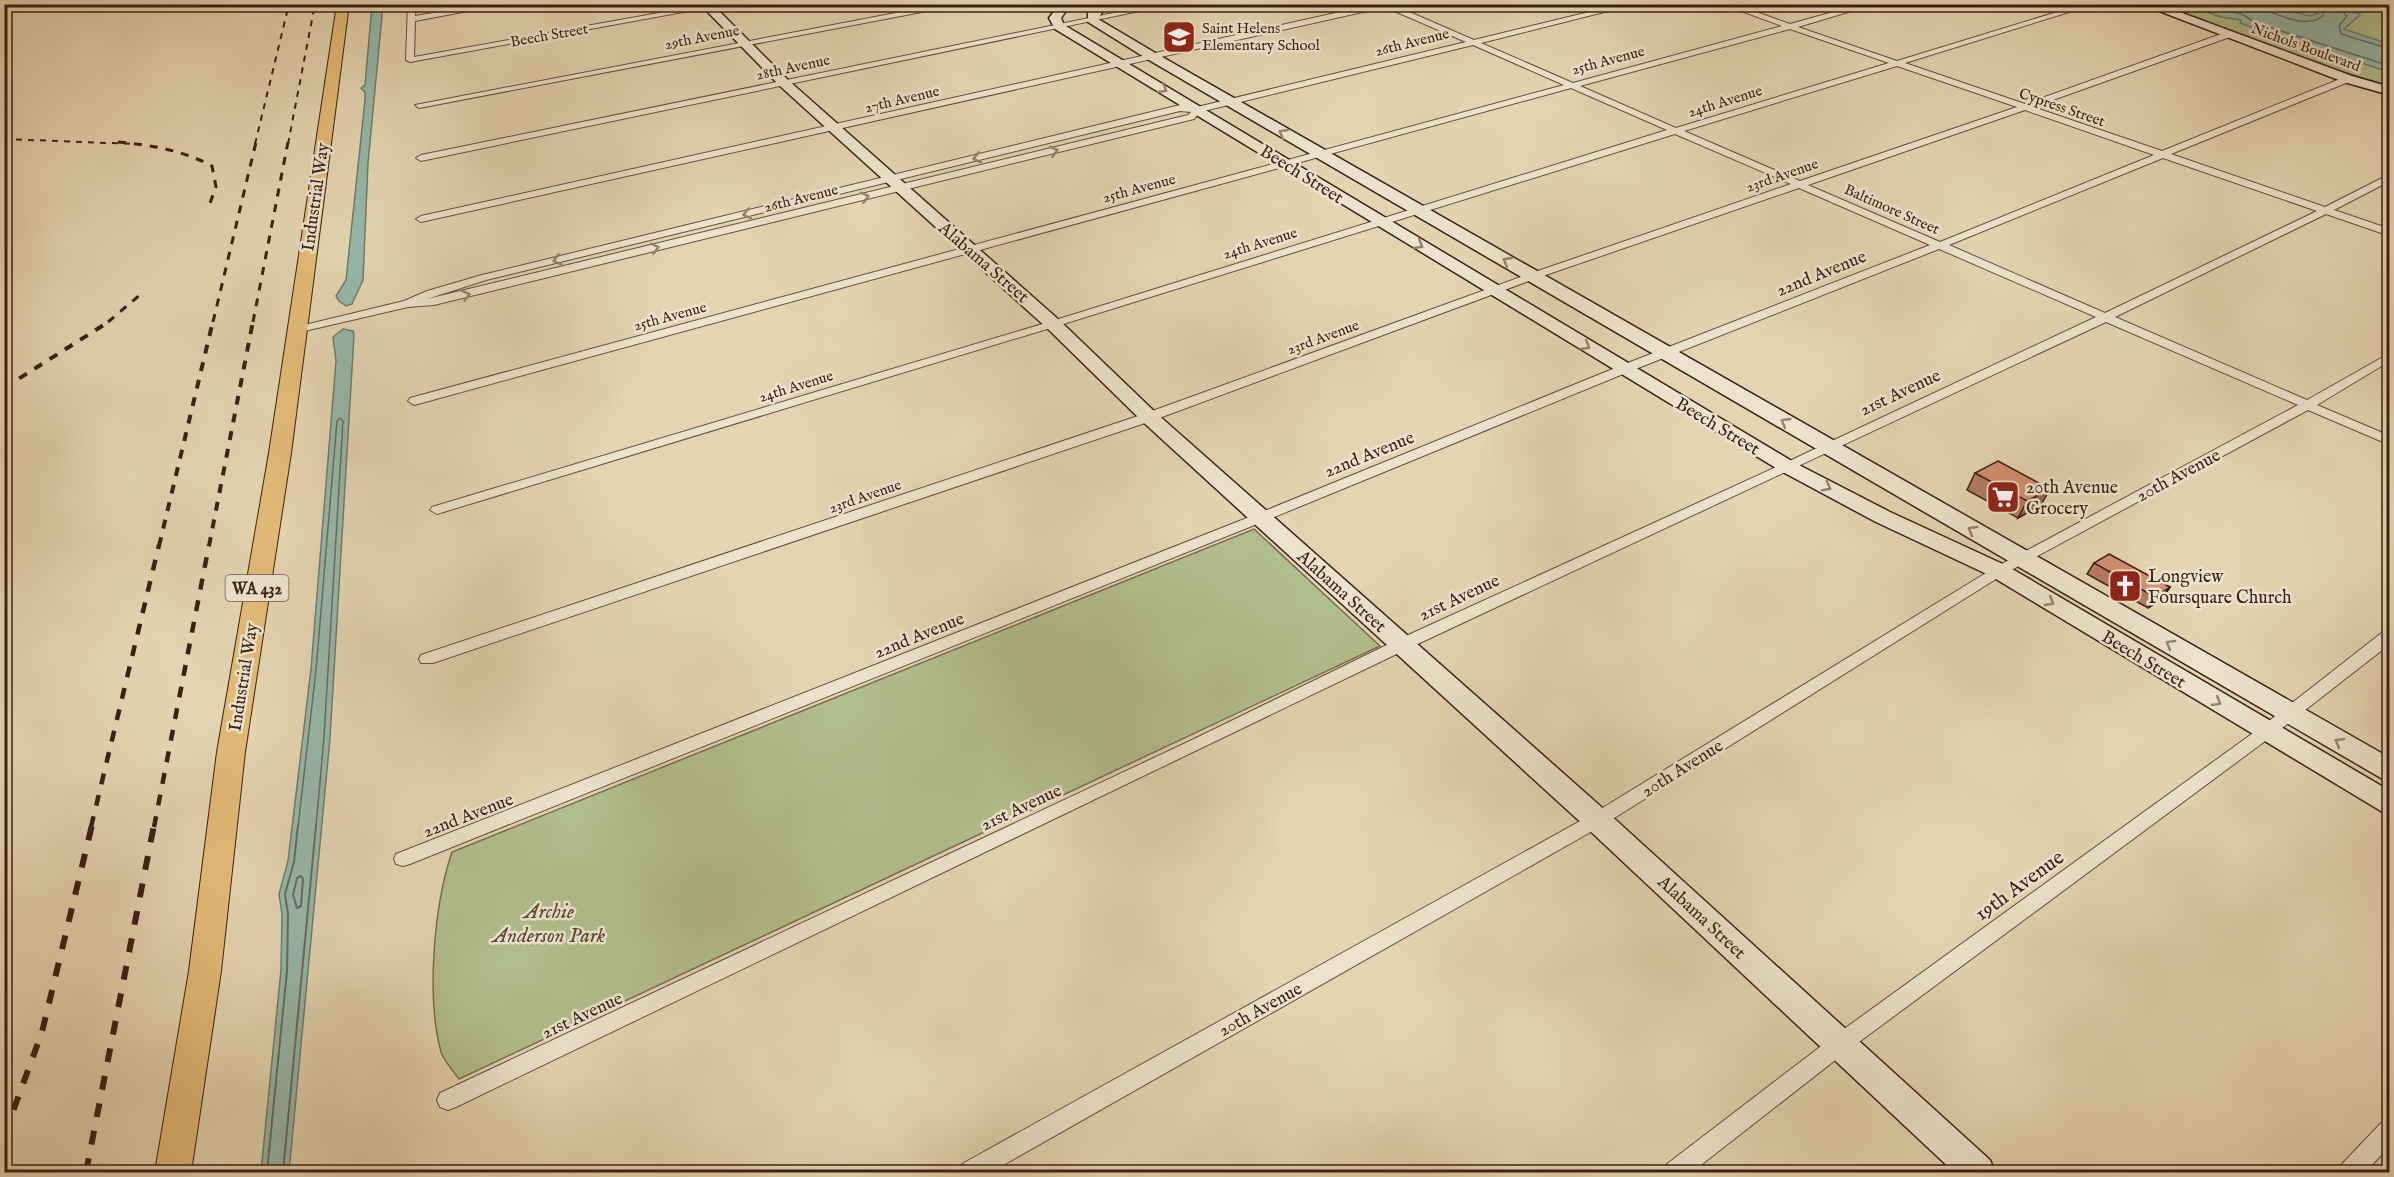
<svg xmlns="http://www.w3.org/2000/svg" width="2394" height="1177" font-family="'IM FELL English',serif">
<style>
.green{fill:#b2bd8d;stroke:#766e51;stroke-width:1.5}
.water{fill:#96b8a8;stroke:#727b6d;stroke-width:1.5}
.lines{fill:none;stroke-linecap:round;stroke-linejoin:round}
.shore-far1{stroke:#686c5e;stroke-width:1.5}
.shore{stroke:#686c5e;stroke-width:2}
.street-casing{stroke:#654c3c;stroke-width:2}
.secondary-casing{stroke:#3b1f15;stroke-width:3}
.primary-casing{stroke:#3b1f15;stroke-width:2}
.street{fill:#ede3cc;fill-rule:evenodd}
.secondary{fill:#ede3cc;fill-rule:evenodd}
.primary{fill:#e2ba78;fill-rule:evenodd}
.rail-far4{stroke:#3b1f15;stroke-width:2;stroke-dasharray:6 6;stroke-linecap:butt}
.rail-far3{stroke:#3b1f15;stroke-width:3;stroke-dasharray:8 8;stroke-linecap:butt}
.rail-far2{stroke:#3b1f15;stroke-width:4;stroke-dasharray:9 9;stroke-linecap:butt}
.rail-far1{stroke:#3b1f15;stroke-width:4.5;stroke-dasharray:11 11;stroke-linecap:butt}
.rail{stroke:#3b1f15;stroke-width:6;stroke-dasharray:14 14;stroke-linecap:butt}
.wall{fill:#b47b62;stroke:#3b1f15;stroke-width:1.5}
.shaded-wall{fill:#926450;stroke:#3b1f15;stroke-width:1.5}
.building{fill:#d18f72;stroke:#3b1f15;stroke-width:1.5}
.oneway{stroke:#948170}
.labels{text-anchor:middle;stroke-width:5;stroke-linejoin:round;paint-order:stroke}
.far-poi-label{font-size:15px;fill:#3b1f15;stroke:#ede3cc;text-anchor:start}
.far-street-label{font-size:15px;fill:#3b1f15;stroke:#ede3cc}
.shield{fill:#ede3cc;stroke:#705a4c;stroke-width:1.5}
.shield-label{font-size:16px;font-weight:bold;fill:#3b1f15}
.street-label{font-size:18px;fill:#3b1f15;stroke:#ede3cc}
.poi-label{font-size:18px;fill:#3b1f15;stroke:#ede3cc;text-anchor:start}
.near-street-label{font-size:21px;fill:#3b1f15;stroke:#ede3cc}
.near-park-label{font-size:21px;font-style:italic;fill:#594633;stroke:#ede3cc}
</style>
<rect width="100%" height="100%" fill="#e4d4b1"/>
<filter id="stains"><feTurbulence type="fractalNoise" baseFrequency=".00333" numOctaves="4"/><feColorMatrix values="0 0 0 0 .2 0 0 0 0 .09 0 0 0 0 .02 0 0 0 .5 -.17"/></filter>
<radialGradient id="worn" r=".72"><stop offset=".6" stop-color="#630" stop-opacity="0"/><stop offset="1" stop-color="#630" stop-opacity=".3"/></radialGradient>
<!-- green -->
<path class="green" d="M2374,4L2389,9V86L2336,70L2157,5Z
M1254,529L1380,646L459,1079C453,1071 444,1061 441,1052C426,997 434,905 452,852Z"/>
<!-- water -->
<path class="water" d="M372,5H383L368,163L363,280L352,304L346,306L339,301L336,296L346,280L365,100V92L361,88L365,85Z
M2186,5H2268L2309,16L2318,14L2309,9L2307,5C2326,4 2346,2 2360,15L2344,29L2389,44V72L2254,28L2240,23L2241,20L2221,17Z
M343,329L353,331L354,335L330,738L289,1172H261L281,970L282,914L279,894L288,861L311,669L336,361L333,337Z"/>
<g class="lines">
<!-- shore-far1 -->
<path class="shore-far1" d="M2202,4L2242,14L2256,23L2390,66
M2269,4L2273,13C2289,19 2308,27 2323,16L2322,9L2315,4
M2340,4L2341,10L2347,16L2339,26L2341,34L2390,49
M298,827L316,670L337,421L340,418L343,421L324,737L316,827"/>
<!-- shore -->
<path class="shore" d="M301,876L303,879L301,906L297,908L293,895L297,878Z
M267,1172L287,971L288,914L285,894L294,862L298,825
M283,1172L316,825"/>
<defs>
<path id="street" d="M408,4H416L415,16L486,4H505L415,21L414,57L709,4H727L410,62L406,60Z
M978,4H1043L1066,8L1062,10L1017,7L927,11L419,108L415,105L927,7Z
M1157,4H1173L421,161L416,158L421,155Z
M1376,4H1391L1474,40L1622,4H1636L1481,43L1573,83L1782,26L1722,4H1734L1790,24L1862,4H1875L1798,27L1897,61L2083,4H2095L1905,63L2025,104L2224,33H2230V37L2033,107L2162,151L2345,77H2351V81L2171,154L2325,207L2390,174V181L2334,210L2390,229V236L2326,214L2115,317L2307,400L2390,353V361L2317,405L2390,436V445L2308,410L2004,574L1603,825L991,1172H959L962,1164L1591,815L1994,568L2298,405L2106,322L1407,649L456,1107L448,1110L440,1107L437,1100L440,1093L1194,739L1395,641L1783,464L2096,317L1939,249L1628,372L1267,520L410,864L403,866L396,864L394,859L396,854L1257,514L1620,366L1930,245L1799,188L1537,278L1154,420L433,663H421L419,659L421,655L1144,414L1529,274L1791,184L1675,134L1057,326L437,514L430,510L432,507L1049,322L1667,130L1571,88L418,404L414,405L408,401L410,398L1564,85L1473,45L1200,112L1194,119L434,305L408,307L296,333L290,330L292,328L404,301L427,291L482,275L1180,105L1197,107L1466,42L1385,7L421,222L416,219L421,216ZM1790,29L1889,63L1676,128L1580,86ZM1897,66L2017,107L1800,181L1684,131ZM2025,110L2154,155L1940,242L1808,185ZM1180,111L1191,112L1188,115L427,299L486,280ZM2163,158L2317,211L2105,313L1949,245Z
M2390,630V644L2272,736L1847,1051L1692,1172H1664L1667,1164L1833,1037L2260,728L2384,631Z
M2390,1120V1146L2365,1172H2339L2342,1164L2382,1122Z"/>
<path id="secondary" d="M700,4H712L788,80L1059,320L1156,413L1607,812L1990,1160L1995,1172H1954L1587,828L1142,421L1047,328L780,86Z
M1060,4H1071L1061,18L1064,25L1795,463L1890,512L2007,566L2390,791V814L2381,811L1991,576L1876,522L1781,471L1055,29L1049,18Z
M1096,4H1107L1098,19L1157,54L2390,758V781L2381,778L1149,60L1088,22V13Z
M2141,4H2158L2352,76L2390,87V95L2344,82Z
M2378,4H2390V9L2379,6Z"/>
<path id="primary" d="M337,4H349L291,453L245,752L221,971L191,1172H155L189,971L217,752L269,453Z"/>
</defs>
<!-- street casing -->
<use href="#street" class="street-casing"/>
<!-- secondary casing -->
<use href="#secondary" class="secondary-casing"/>
<!-- primary casing -->
<use href="#primary" class="primary-casing"/>
<!-- street -->
<use href="#street" class="street"/>
<!-- secondary -->
<use href="#secondary" class="secondary"/>
<!-- primary -->
<use href="#primary" class="primary"/>
<!-- rail-far4 -->
<path class="rail-far4" d="M4,139L135,144
M255,144L289,4
M288,144L315,4"/>
<!-- rail-far3 -->
<path class="rail-far3" d="M118,142C151,145 182,150 212,166L216,187L210,203
M108,322L141,294
M213,322L256,142
M253,322L288,142"/>
<!-- rail-far2 -->
<path class="rail-far2" d="M4,388L110,321
M159,546L213,321
M209,546L253,321"/>
<!-- rail-far1 -->
<path class="rail-far1" d="M91,827L159,545
M154,827L209,545"/>
<!-- rail -->
<path class="rail" d="M4,1136L42,1032L92,825
M86,1172L154,825"/>
</g>
<!-- wall -->
<path class="wall" d="M1975,473L2041,505L2018,518L1967,490Z
M2094,563L2170,587L2162,599L2148,608L2087,574Z"/>
<!-- shaded-wall -->
<path class="shaded-wall" d="M2050,489L2041,505L2018,518L2027,501Z
M2170,587L2162,599L2148,608L2155,597Z"/>
<!-- building -->
<path class="building" d="M1998,461L2050,489L2027,501L1975,473Z
M2109,554L2170,587L2155,597L2094,563Z"/>
<!-- one-way arrows -->
<defs><path id="oneway-chevron" d="M-2-3.5L2.5 0L-2 3.5" fill="none" stroke-width="1.6" stroke-linecap="round" stroke-linejoin="round" transform="scale(1.5)"/></defs>
<g class="oneway">
<use href="#oneway-chevron" transform="translate(1163 89) rotate(31)"/>
<use href="#oneway-chevron" transform="translate(1283 133) rotate(-150)"/>
<use href="#oneway-chevron" transform="translate(1054 151) rotate(-14)"/>
<use href="#oneway-chevron" transform="translate(977 158) rotate(166)"/>
<use href="#oneway-chevron" transform="translate(865 197) rotate(-14)"/>
<use href="#oneway-chevron" transform="translate(747 214) rotate(166)"/>
<use href="#oneway-chevron" transform="translate(1419 245) rotate(31)"/>
<use href="#oneway-chevron" transform="translate(655 248) rotate(-14)"/>
<use href="#oneway-chevron" transform="translate(557 260) rotate(166)"/>
<use href="#oneway-chevron" transform="translate(1507 261) rotate(-150)"/>
<use href="#oneway-chevron" transform="translate(466 295) rotate(-14)"/>
<use href="#oneway-chevron" transform="translate(1586 346) rotate(31)"/>
<use href="#oneway-chevron" transform="translate(1785 422) rotate(-150)"/>
<use href="#oneway-chevron" transform="translate(1827 487) rotate(28)"/>
<use href="#oneway-chevron" transform="translate(1972 530) rotate(-150)"/>
<use href="#oneway-chevron" transform="translate(2050 602) rotate(31)"/>
<use href="#oneway-chevron" transform="translate(2170 644) rotate(-150)"/>
<use href="#oneway-chevron" transform="translate(2217 702) rotate(31)"/>
<use href="#oneway-chevron" transform="translate(2339 742) rotate(-150)"/>
</g>
<!-- icons -->
<defs>
<symbol id="school-square" viewBox="-11 -11 22 22"><rect x="-9" y="-9" width="18" height="18" rx="4" fill="#8f2418" stroke="#ede3cc"/><path d="M0-5L7-2L0 1L-7-2ZM-4 1L0 2.5L4 1V4Q0 6-4 4Z" fill="#fff"/></symbol>
<symbol id="supermarket-square" viewBox="-11 -11 22 22"><rect x="-9" y="-9" width="18" height="18" rx="4" fill="#8f2418" stroke="#ede3cc"/><path d="M-6-5.5h2.5l.6 2H6L4.5 2H-2.5L-4.4-4H-6ZM-1.5 3.2a1.3 1.3 0 1 0 .1 0ZM3 3.2a1.3 1.3 0 1 0 .1 0Z" fill="#fff"/></symbol>
<symbol id="church-square" viewBox="-11 -11 22 22"><rect x="-9" y="-9" width="18" height="18" rx="4" fill="#8f2418" stroke="#ede3cc"/><path d="M-1.2-6h2.4v3.5h3.3v2.4h-3.3V6h-2.4V-.1h-3.3v-2.4h3.3Z" fill="#fff"/></symbol>
</defs>
<g fill-rule="evenodd">
<use href="#school-square" x="1160" y="18" width="38" height="38"/>
<use href="#supermarket-square" x="1984" y="478" width="38" height="38"/>
<use href="#church-square" x="2106" y="567" width="38" height="38"/>
</g>
<g class="labels">
<!-- far-poi labels -->
<g class="far-poi-label">
<text x="1202" y="33">Saint Helens<tspan x="1202" dy="17">Elementary School</tspan></text>
</g>
<!-- far-street labels -->
<g class="far-street-label">
<text transform="translate(549 35) rotate(-10)" y="5">Beech Street</text>
<text transform="translate(702 37) rotate(-11)" y="5">29th Avenue</text>
<text transform="translate(1412 42) rotate(-14)" y="5">26th Avenue</text>
<text transform="translate(2306 47) rotate(20)" y="5">Nichols Boulevard</text>
<text transform="translate(1608 60) rotate(-15)" y="5">25th Avenue</text>
<text transform="translate(793 67) rotate(-12)" y="5">28th Avenue</text>
<text transform="translate(902 99) rotate(-13)" y="5">27th Avenue</text>
<text transform="translate(1725 101) rotate(-17)" y="5">24th Avenue</text>
<text transform="translate(2062 107) rotate(19)" y="5">Cypress Street</text>
<text transform="translate(1782 175) rotate(-19)" y="5">23rd Avenue</text>
<text transform="translate(1139 188) rotate(-15)" y="5">25th Avenue</text>
<text transform="translate(801 198) rotate(-14)" y="5">26th Avenue</text>
<text transform="translate(1892 209) rotate(24)" y="5">Baltimore Street</text>
<text transform="translate(1260 243) rotate(-17)" y="5">24th Avenue</text>
<text transform="translate(670 316) rotate(-15)" y="5">25th Avenue</text>
<text transform="translate(1323 337) rotate(-20)" y="5">23rd Avenue</text>
<text transform="translate(796 386) rotate(-17)" y="5">24th Avenue</text>
<text transform="translate(865 496) rotate(-19)" y="5">23rd Avenue</text>
</g>
<!-- shield labels -->
<rect class="shield" x="225.5" y="575" width="63" height="26" rx="4.5"/>
<g class="shield-label">
<text x="257" y="594">WA 432</text>
</g>
<!-- street labels -->
<g class="street-label">
<text transform="translate(1302 174) rotate(32)" y="6">Beech Street</text>
<text transform="translate(315 197) rotate(-82)" y="6">Industrial Way</text>
<text transform="translate(984 262) rotate(41)" y="6">Alabama Street</text>
<text transform="translate(1821 273) rotate(-22)" y="6">22nd Avenue</text>
<text transform="translate(1900 392) rotate(-25)" y="6">21st Avenue</text>
<text transform="translate(1718 426) rotate(31)" y="6">Beech Street</text>
<text transform="translate(1369 454) rotate(-22)" y="6">22nd Avenue</text>
<text transform="translate(2178 475) rotate(-28)" y="6">20th Avenue</text>
<text transform="translate(1342 591) rotate(42)" y="6">Alabama Street</text>
<text transform="translate(1459 597) rotate(-25)" y="6">21st Avenue</text>
<text transform="translate(919 635) rotate(-22)" y="6">22nd Avenue</text>
<text transform="translate(2144 659) rotate(31)" y="6">Beech Street</text>
<text transform="translate(243 677) rotate(-81)" y="6">Industrial Way</text>
<text transform="translate(1682 768) rotate(-32)" y="6">20th Avenue</text>
<text transform="translate(1021 807) rotate(-25)" y="6">21st Avenue</text>
<text transform="translate(468 815) rotate(-21)" y="6">22nd Avenue</text>
<text transform="translate(1702 917) rotate(43)" y="6">Alabama Street</text>
<text transform="translate(1260 1009) rotate(-29)" y="6">20th Avenue</text>
<text transform="translate(582 1015) rotate(-25)" y="6">21st Avenue</text>
</g>
<!-- poi labels -->
<g class="poi-label">
<text x="2026" y="493">20th Avenue<tspan x="2026" dy="21">Grocery</tspan></text>
<text x="2148" y="582">Longview<tspan x="2148" dy="21">Foursquare Church</tspan></text>
</g>
<!-- near-street labels -->
<g class="near-street-label">
<text transform="translate(2019 885) rotate(-36)" y="7">19th Avenue</text>
</g>
<!-- near-park labels -->
<g class="near-park-label">
<text x="549" y="918">Archie<tspan x="549" dy="24">Anderson Park</tspan></text>
</g>
</g>
<!-- margin -->
<rect width="2394" height="1177" fill="none" stroke="#e4d4b1" stroke-width="24"/>
<rect x="6" y="6" width="2382" height="1165" fill="none" stroke="#3b1f15" stroke-width="3"/>
<rect x="12" y="12" width="2370" height="1153" fill="none" stroke="#3b1f15" stroke-width="1.5"/>
<rect width="100%" height="100%" filter="url(#stains)"/>
<rect width="100%" height="100%" fill="url(#worn)"/>
</svg>
